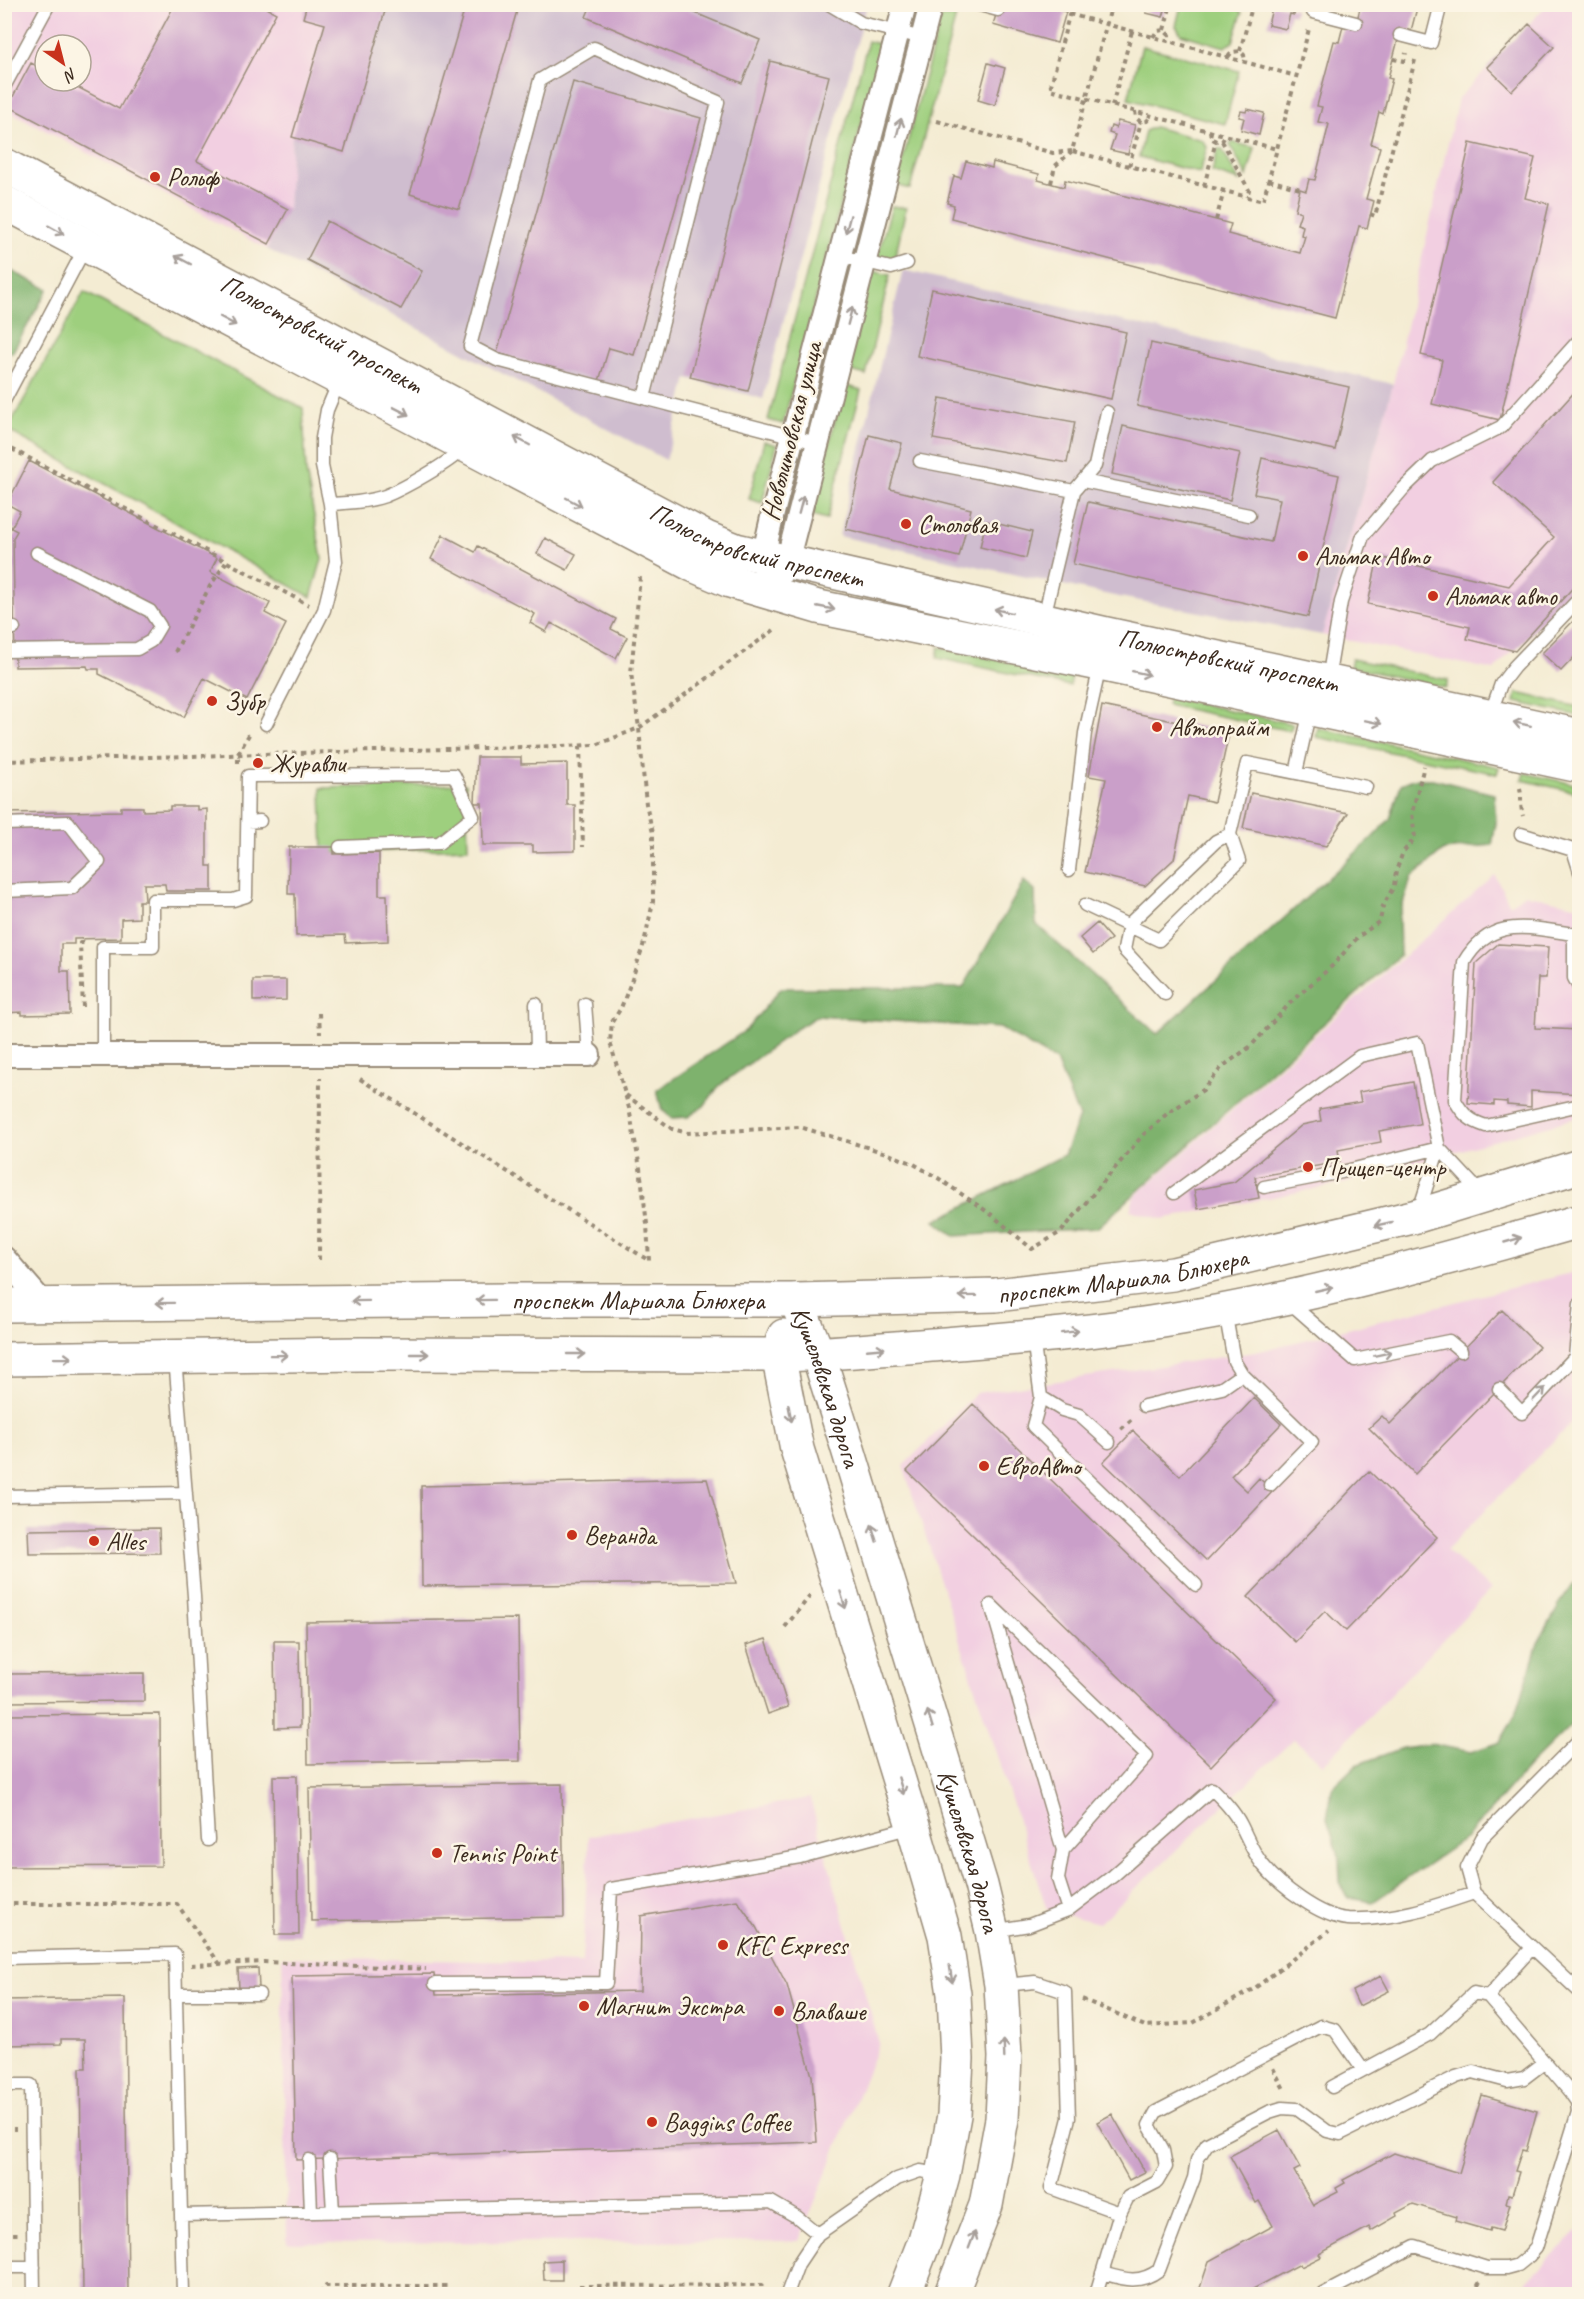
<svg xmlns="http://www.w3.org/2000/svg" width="1584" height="2299" font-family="Caveat,sans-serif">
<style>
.built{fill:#f2cfe1;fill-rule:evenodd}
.industrial{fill:#cfbdcf}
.green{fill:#9ecf7e;stroke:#6c7c4e;stroke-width:1.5}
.forest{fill:#7eb26d;stroke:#5c6e46;stroke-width:1.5}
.building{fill:#ca9fc9}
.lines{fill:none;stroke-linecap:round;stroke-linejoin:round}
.service-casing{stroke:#988b78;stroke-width:15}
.minor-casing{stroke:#988b78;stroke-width:26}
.secondary-casing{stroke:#988b78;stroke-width:36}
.primary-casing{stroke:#988b78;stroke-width:36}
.path{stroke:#988b78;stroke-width:4;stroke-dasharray:4.5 4.5;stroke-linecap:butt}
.service{stroke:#fff;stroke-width:12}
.minor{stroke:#fff;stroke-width:22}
.secondary{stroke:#fff;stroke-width:33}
.primary{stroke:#fff;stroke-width:33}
.oneway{stroke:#a79f9a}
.poi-dot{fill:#c8321e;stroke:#fcf5e5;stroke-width:2}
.labels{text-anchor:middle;stroke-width:5;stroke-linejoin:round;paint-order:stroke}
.poi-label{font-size:26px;fill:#3b2a1e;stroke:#fcf5e5;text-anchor:start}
.street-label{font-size:26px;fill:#3b2a1e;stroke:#fcf5e5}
</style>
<rect width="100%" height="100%" fill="#fcf5e5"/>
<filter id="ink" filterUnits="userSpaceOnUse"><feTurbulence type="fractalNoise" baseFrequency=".0167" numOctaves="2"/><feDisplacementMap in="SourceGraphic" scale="12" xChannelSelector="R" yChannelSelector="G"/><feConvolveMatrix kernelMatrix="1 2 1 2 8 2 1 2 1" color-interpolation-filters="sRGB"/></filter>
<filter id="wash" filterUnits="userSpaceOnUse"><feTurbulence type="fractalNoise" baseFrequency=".008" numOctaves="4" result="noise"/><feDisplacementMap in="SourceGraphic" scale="24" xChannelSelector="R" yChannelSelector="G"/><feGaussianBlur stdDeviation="1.35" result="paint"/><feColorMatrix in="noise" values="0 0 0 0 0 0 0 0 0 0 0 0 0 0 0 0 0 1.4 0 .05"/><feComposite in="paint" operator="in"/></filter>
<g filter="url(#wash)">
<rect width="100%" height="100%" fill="#f4ecd3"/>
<!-- built -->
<path class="built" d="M4,5H330L292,137L288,209L267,249L5,109ZM45,45H81V81H45Z
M1547,5H1579V580L1494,670L1322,635L1393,384L1458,99Z
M1495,875L1510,905L1524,894L1579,906V1117L1344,1183L1162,1219L1130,1210L1134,1197Z
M1579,1271V1415L1446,1550L1491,1589L1323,1765L1294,1739L1099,1923L1047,1910L903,1466L976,1393L1256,1352Z
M810,1798L879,2043L799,2241L287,2243L282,1957L582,1963L589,1836Z
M1579,2229V2294H1514Z"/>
<!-- industrial -->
<path class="industrial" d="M330,5H867L763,399L687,378L666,460L267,249L288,209L292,137Z
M903,270L1393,384L1322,635L1114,596L839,536Z"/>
<!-- green -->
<path class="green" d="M1181,5H1237L1242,13L1233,42L1225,47L1181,34L1176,26Z
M956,16L910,189L896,185L941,17Z
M868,41L882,45L783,424L768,420Z
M1142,46L1239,71L1225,124L1128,99Z
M1154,127L1202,140L1207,147L1200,173L1139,157L1145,131Z
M1232,142L1255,148L1247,177L1230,145Z
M1218,149H1222L1239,181L1212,172Z
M892,206L906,208L894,262L877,258Z
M872,271L890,275L866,375L848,370Z
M84,292L303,408L306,472L322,559L311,597L7,430Z
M844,385L861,390L827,519L811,515Z
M764,441L777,445L762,503L749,499Z
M939,647L1072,676L1070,686L937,658Z
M1352,659L1448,680L1446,688L1350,667Z
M1517,693L1579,707V716L1515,702Z
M1169,697L1293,724L1290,731L1167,705Z
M1318,728L1499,767L1497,774L1316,737Z
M1524,773L1579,785V793L1522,780Z
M466,784L468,848L323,853L321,788Z"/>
<!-- forest -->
<path class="forest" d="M5,268L48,289L12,353H5Z
M1413,779H1433L1494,794L1496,823L1492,845L1444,850L1411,878L1399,917L1400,955L1097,1228L954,1236L935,1221L1064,1155L1079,1117L1056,1061L1000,1028L817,1016L793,1031L719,1086L704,1106L688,1117L672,1118L662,1110L657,1090L746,1030L781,988H963L1024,881L1035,891L1036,924L1157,1034L1372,838L1390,819L1401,784Z
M1579,1580V1717L1528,1767L1466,1838L1373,1902L1348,1898L1340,1882L1339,1856L1327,1819L1332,1788L1356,1765L1403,1748L1431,1744L1471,1752L1500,1742L1517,1712L1538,1643L1568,1590Z"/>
<g id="blocks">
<!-- building -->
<path class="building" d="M175,4H260L276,13L197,161L288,209L269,244L8,106L31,63L45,70V81H66L119,109Z
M307,4H387L344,152L292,137L325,24L303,18Z
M466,4H519L459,209L410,194Z
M999,4H1040L1066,12L1057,43L993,25Z
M1148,4H1167L1163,17L1146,13Z
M1273,4L1295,9L1294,15L1290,14L1286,29L1268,25Z
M1361,4H1418L1411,31L1401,28L1388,78L1392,79L1383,114L1379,112L1371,144L1380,147L1366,199L1374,201L1367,228L1359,226L1335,318L951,218L954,205L947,203L954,176L961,178L966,161L992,168L993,162L1039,174L1038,180L1064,187L1065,180L1231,224L1228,234L1300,253L1305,236L1301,235L1303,226L1297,224L1301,212L1295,210L1300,189L1306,191L1309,179L1315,180L1329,124L1318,122L1322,107L1317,106L1334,41L1339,42L1343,26L1355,29Z
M591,5H676L760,40L742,83L586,17Z
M1529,24L1554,47L1512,91L1487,67Z
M770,61L829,76L748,391L690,377Z
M988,63L1005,68L995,105L978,100Z
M573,82L701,118L634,355L609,348L599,381L497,353Z
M1247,109L1264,113L1259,135L1241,130L1244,118L1239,117L1241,111L1246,112Z
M1118,121L1135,125L1128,154L1110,150L1115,135L1109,133L1111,126L1116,128Z
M1470,143L1535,158L1525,198L1549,204L1500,420L1432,404L1442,360L1421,355Z
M327,221L422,271L401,309L307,260Z
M932,289L1126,332L1111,399L917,356Z
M1151,343L1349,387L1335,450L1137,406Z
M1580,386V580L1515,651L1467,639L1470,627L1368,604L1378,557L1509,586L1554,537L1493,482Z
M940,398L1075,422L1067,463L933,439Z
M1123,426L1240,453L1230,500L1112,474Z
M869,435L902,443L890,489L971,509L959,557L846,529Z
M1262,458L1339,475L1308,617L1073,564L1088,502L1271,542L1280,499L1254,494Z
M29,461L217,558L210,572L270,603L265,613L286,624L247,700L204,678L184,717L99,674V669H88L87,666L15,667L13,538L17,531L11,528L20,511L7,504Z
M986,521L1032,532L1026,558L980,547Z
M443,535L475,552L478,546L616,619L611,629L627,637L616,658L551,623L546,632L530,623L535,614L431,559Z
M545,538L576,554L567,570L537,554Z
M1580,614V651L1561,671L1542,653Z
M1102,706L1229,733L1214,802L1188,796L1174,859L1145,886L1085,872L1106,779L1089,776Z
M477,757H521V764L567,763V805H575V851L533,852V845H483L482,803H475Z
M1251,793L1348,813L1326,846L1243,828Z
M170,806H197V810L207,809V866H212V891H166L165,884H144L145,901H139V918L121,919V938L74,939V944H61V971H69L70,1014L22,1015V1012L4,1013V813L121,811V807H143V811L170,810Z
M289,847H334V854L379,853V895H387L388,941L346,943L345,935L296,936L295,894H288Z
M1097,923L1111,939L1093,954L1080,938Z
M1498,944L1548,947L1546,978H1538L1535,1028L1580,1030V1094L1531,1091V1107L1507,1105V1102L1494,1101V1105L1468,1103L1476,963Z
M253,980H286V1000L253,1001Z
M1413,1082L1420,1124L1379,1131L1381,1142L1338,1150L1340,1162L1255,1177L1259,1198L1198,1209L1194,1190L1234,1182L1302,1125L1321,1121L1319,1109L1361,1102L1359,1092Z
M1502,1310L1539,1347L1415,1474L1369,1428L1382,1416L1390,1424Z
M1254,1398L1281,1424L1231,1476L1247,1491L1259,1478L1273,1491L1207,1561L1103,1462L1133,1431L1180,1476Z
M973,1404L1276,1698L1211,1766L907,1471Z
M1369,1471L1437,1537L1346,1631L1325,1611L1295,1642L1248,1597Z
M707,1479L736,1583L422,1586L421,1486Z
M159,1528L160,1553L29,1554L28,1530Z
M518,1619L520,1761L308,1764L306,1622Z
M766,1639L788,1707L768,1714L746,1645Z
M274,1641H299L300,1727L275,1728Z
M144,1673V1701L4,1702V1674Z
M160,1714L161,1866L4,1867V1715Z
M273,1776H297L299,1935H275Z
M562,1784L564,1917L311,1921L309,1788Z
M737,1900L756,1927L787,1985L812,2076L817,2142L296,2160L292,1976L434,1974L436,1995L640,1991L641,1916Z
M258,1968L259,1988L239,1989L238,1969Z
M1381,1976L1389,1991L1359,2006L1352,1991Z
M125,1998L128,2294H83L80,2068H86L85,2039H61V2044L4,2045V2000Z
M1482,2095L1537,2111L1526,2151L1522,2150L1515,2171L1519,2172L1512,2195L1508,2194L1507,2199L1506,2203L1510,2204L1502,2231L1491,2228L1490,2231L1455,2221L1456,2217L1413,2204L1396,2213L1397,2216L1371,2231L1369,2227L1319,2254L1321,2257L1301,2267L1300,2264L1253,2289L1252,2294H1193L1195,2289L1199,2291L1209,2261L1273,2226L1259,2201L1256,2203L1230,2156L1279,2130L1300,2168L1294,2171L1313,2205L1338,2192L1336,2188L1345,2183L1343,2180L1394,2153L1459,2173Z
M1112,2114L1145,2172L1129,2180L1097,2122Z
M562,2260V2280H544L543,2261Z"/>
</g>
</g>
<g filter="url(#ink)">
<use href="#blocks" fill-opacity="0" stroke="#988b78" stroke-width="1.5"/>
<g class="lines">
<defs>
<path id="service" d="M829,4L861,23L923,38
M976,4L998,10
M1315,4L1313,12L1356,23
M1400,35L1431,43L1441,4
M4,87L49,4
M840,256L891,268L907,263
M644,398L718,102L594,48L540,80L470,346L497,360L817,443
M4,401L86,246
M920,461L1074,491
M1083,481L1249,515
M330,504C348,503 367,502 385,496C405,488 449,463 464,448
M1044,617L1074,491L1095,466L1107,412
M4,629L14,628
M4,651L137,649L151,641L160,626L150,611L37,553
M1328,680L1341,602L1363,536L1404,488L1432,461L1501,427L1580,339
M1490,715L1501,684L1514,667L1580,598
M266,724L324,610L336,561L330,504L322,466V438L327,410L340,379
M1296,773L1310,710
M248,822L260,821
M4,824L68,822L99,862L72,888L4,891
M1521,834L1573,850L1580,872
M1069,870L1085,733L1100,666
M1085,905L1159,940L1239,861L1230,834
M1580,930L1574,934C1528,928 1492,915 1464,962L1455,1100C1463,1115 1470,1121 1486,1126L1580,1105
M1574,934V978L1580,989
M1165,994L1124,950L1129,924L1216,841L1230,834L1247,763L1366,787
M536,1004L537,1053
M585,1004L589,1055
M103,1054V947H153V900H233L246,896L248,776L454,775L473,816L439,843L340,847
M1174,1193L1360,1056L1417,1043L1439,1148L1342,1172L1264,1187
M1419,1210L1439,1148L1481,1193
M1288,1301L1355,1360L1449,1341L1461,1351
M1225,1311L1234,1361L1242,1374L1312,1442L1270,1485
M1033,1338L1041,1397L1033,1426L1196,1585
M175,1357L194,1596L208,1840
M1499,1389L1522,1413L1575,1357L1580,1304
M1041,1397L1062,1410L1079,1415L1109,1442
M1144,1406L1222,1388L1242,1374
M4,1496L186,1493
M1580,1739L1482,1838L1467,1868L1474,1893L1580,1992
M1063,1850L1147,1756L991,1605L1063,1850L1058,1879L1068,1910
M993,1931L1029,1925L1068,1910L1113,1876L1212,1789C1223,1800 1234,1811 1241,1825C1248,1839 1253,1853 1263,1865C1280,1886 1320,1917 1348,1919C1391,1921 1433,1907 1474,1893
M4,1958L175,1954L181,2215
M435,1984L606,1983L611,1889L800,1857L912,1827
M1003,1985L1035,1982L1065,1992L1069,2118L1051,2188L1120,2213
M176,1994H259
M1488,1996L1532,1948
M4,2085H31L34,2294
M330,2159L333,2212
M309,2160L311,2212
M4,2267H34
M1102,2273C1123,2279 1139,2285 1159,2270L1194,2178L1197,2160L1207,2144L1269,2112L1282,2108L1297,2109L1327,2131L1340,2134L1456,2077L1473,2072L1507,2081L1524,2078L1545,2062
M183,2294L181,2215L771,2202L797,2217L818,2234
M787,2294L798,2264L818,2234L897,2179L920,2171L941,2174
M1096,2294L1120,2213L1128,2197L1157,2182L1166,2167L1163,2150L1149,2125L1156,2112L1321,2026L1335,2030L1363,2070
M1323,2294L1415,2246L1487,2268H1507L1518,2265L1529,2256L1536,2248L1578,2112L1577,2102L1570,2092L1488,1996L1474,1993L1430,2034L1332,2087"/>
<path id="minor" d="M765,570L763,557L773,513L905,4
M770,594L787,562L931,4
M4,1055H589
M4,1258L44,1304"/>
<g id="secondary">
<path id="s1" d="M4,165L706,538L736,550L1107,634L1580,736"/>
<path d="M4,202L693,565L730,581L818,607L1100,664L1580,766"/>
</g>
<g id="primary">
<path id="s2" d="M796,1300L818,1354L844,1436L981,1885L992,1931L1001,1985L1005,2057L1002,2119L986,2205L951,2294"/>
<path id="s3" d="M4,1305L508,1300H796L996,1295L1173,1274L1417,1216L1580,1166"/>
<path d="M784,1336L778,1355L797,1449L913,1826L945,1936L954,1994L957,2059L954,2115L943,2175L925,2240L904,2294"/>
<path d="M4,1359L361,1354L778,1355C834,1354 890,1348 945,1344C1022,1338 1099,1332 1175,1319C1312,1297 1446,1259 1580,1221"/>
</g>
</defs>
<!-- service casing -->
<use href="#service" class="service-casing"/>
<!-- minor casing -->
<use href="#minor" class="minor-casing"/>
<!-- secondary casing -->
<use href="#secondary" class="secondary-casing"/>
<!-- primary casing -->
<use href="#primary" class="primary-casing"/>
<!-- path -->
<path class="path" d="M1072,4L1050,89L1277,149
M1112,4L1072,151L1263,201L1309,29
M1249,4L1252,7L1260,4
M1069,14L1296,76
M1164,30L1171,4
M1153,37L1157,31L1164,30L1169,35V41
M1240,51L1252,7
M1228,57L1232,52L1240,51L1244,55L1245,62
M1393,59L1404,61L1406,53
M1112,106L1132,31
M1135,111L1136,118L1141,122L1147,121L1151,116
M937,121L1053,153L1072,151
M1210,131L1211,138L1216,141H1222L1226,135
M1222,141L1249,190L1247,197
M1129,166L1141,122
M1269,180L1300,189
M1051,183L1055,166L1071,152
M1204,186L1216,141
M1370,214L1375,216L1416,56
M1216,220L1224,191
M4,445L309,605
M640,577L631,673L639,728L646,804L653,833V902L644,943L631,982L621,1008L612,1022L610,1042L629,1108L640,1168L647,1224L649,1261
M175,652L210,586L227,561
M580,746L583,847
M4,761L596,745L639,728L774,630
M238,763V754L251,731
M1520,788C1522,798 1520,806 1523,816
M83,1007L80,943H86
M319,1013L320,1034
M360,1079L648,1260
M626,1095L672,1129L688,1133L800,1127L886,1153L912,1163L938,1178L992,1215L1032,1249L1061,1232L1143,1135L1168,1113L1203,1090L1222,1067L1251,1046L1293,1000L1332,966L1358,937L1380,921L1383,906L1394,886L1396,871L1403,852L1415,838L1412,813L1424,766
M319,1260L320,1078
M1121,1429L1133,1418
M785,1627L810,1596
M4,1904H177L219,1963
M191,1965L264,1962L426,1969
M1082,1999L1145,2026L1193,2023L1255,1988L1329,1931
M1273,2068L1285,2091
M4,2129H16
M4,2234H18
M407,2286L413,2294
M320,2294L326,2286H447V2294
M578,2294V2286L767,2285
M600,2294L607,2287
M1458,2294L1476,2290
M1473,2294L1480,2282"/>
<!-- service -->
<use href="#service" class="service"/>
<!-- minor -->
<use href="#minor" class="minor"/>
<!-- secondary -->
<use href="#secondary" class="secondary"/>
<!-- primary -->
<use href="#primary" class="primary"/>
</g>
<!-- one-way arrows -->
<defs><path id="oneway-shaft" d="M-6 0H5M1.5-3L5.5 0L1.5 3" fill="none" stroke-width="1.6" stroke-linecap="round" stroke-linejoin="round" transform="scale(1.5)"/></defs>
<g class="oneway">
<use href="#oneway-shaft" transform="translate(899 127) rotate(-75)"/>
<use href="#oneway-shaft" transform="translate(848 224) rotate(105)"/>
<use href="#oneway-shaft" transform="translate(56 230) rotate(29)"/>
<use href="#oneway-shaft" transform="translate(183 260) rotate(-152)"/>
<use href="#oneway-shaft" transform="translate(850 316) rotate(-75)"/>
<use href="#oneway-shaft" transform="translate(228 321) rotate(28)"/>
<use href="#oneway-shaft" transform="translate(401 411) rotate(27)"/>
<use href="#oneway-shaft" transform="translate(522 441) rotate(-152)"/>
<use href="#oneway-shaft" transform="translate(574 502) rotate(28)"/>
<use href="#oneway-shaft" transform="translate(801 505) rotate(-75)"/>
<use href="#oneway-shaft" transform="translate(826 608) rotate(11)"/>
<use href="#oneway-shaft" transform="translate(1003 611) rotate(-167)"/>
<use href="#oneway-shaft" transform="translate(1141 673) rotate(12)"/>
<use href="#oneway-shaft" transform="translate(1373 722) rotate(12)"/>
<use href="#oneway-shaft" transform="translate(1522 724) rotate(-168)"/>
<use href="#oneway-shaft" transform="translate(1383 1224) rotate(167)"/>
<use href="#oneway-shaft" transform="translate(1513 1240) rotate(-16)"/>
<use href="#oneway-shaft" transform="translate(1324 1289) rotate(-13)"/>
<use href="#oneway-shaft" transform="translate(968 1296) rotate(179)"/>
<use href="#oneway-shaft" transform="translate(485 1300) rotate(179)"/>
<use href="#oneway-shaft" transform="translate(360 1301) rotate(179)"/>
<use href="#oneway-shaft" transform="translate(165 1303) rotate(179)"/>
<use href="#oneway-shaft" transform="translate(1070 1332) rotate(-7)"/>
<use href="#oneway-shaft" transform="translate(876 1349) rotate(-5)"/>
<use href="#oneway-shaft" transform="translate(420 1354)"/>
<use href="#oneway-shaft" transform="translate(576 1354)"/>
<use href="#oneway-shaft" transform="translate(1383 1354) rotate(-12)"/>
<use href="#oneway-shaft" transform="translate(279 1355) rotate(-1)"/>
<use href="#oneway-shaft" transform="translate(63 1358) rotate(-1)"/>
<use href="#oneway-shaft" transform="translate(1539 1394) rotate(-46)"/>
<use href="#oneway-shaft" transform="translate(790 1413) rotate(79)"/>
<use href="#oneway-shaft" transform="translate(874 1533) rotate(-107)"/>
<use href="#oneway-shaft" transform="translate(843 1600) rotate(73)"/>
<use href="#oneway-shaft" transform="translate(930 1719) rotate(-107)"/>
<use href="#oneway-shaft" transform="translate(901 1786) rotate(73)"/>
<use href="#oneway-shaft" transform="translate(951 1974) rotate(81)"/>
<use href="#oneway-shaft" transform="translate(1004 2049) rotate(-92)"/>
<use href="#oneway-shaft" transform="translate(972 2240) rotate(-69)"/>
</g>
</g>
<!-- markers -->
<g class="poi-dot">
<circle cx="155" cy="177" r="6"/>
<circle cx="906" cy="524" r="6"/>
<circle cx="1303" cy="556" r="6"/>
<circle cx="1433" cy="596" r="6"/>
<circle cx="212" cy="701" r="6"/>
<circle cx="1157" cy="727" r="6"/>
<circle cx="258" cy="763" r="6"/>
<circle cx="1308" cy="1167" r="6"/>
<circle cx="984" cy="1466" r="6"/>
<circle cx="572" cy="1535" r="6"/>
<circle cx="94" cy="1541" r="6"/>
<circle cx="437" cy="1853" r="6"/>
<circle cx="723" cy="1945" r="6"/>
<circle cx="584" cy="2006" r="6"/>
<circle cx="779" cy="2011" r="6"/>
<circle cx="652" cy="2122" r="6"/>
</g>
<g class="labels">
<!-- poi labels -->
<g class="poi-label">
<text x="167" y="186">Рольф</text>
<text x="918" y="533">Столовая</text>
<text x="1315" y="565">Альмак Авто</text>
<text x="1445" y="605">Альмак авто</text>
<text x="224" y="710">Зубр</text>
<text x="1169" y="736">Автопрайм</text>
<text x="270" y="772">Журавли</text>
<text x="1320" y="1176">Прицеп-центр</text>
<text x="996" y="1475">ЕвроАвто</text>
<text x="584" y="1544">Веранда</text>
<text x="106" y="1550">Alles</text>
<text x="449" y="1862">Tennis Point</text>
<text x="735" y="1954">KFC Express</text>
<text x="596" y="2015">Магнит Экстра</text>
<text x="791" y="2020">Влаваше</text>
<text x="664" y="2131">Baggins Coffee</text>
</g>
<!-- street labels -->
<g class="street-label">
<text dy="9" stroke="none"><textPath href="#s1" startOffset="360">Полюстровский проспект</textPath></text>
<text transform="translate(791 431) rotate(-76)" y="9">Новолитовская улица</text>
<text dy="9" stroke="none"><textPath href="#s1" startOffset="846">Полюстровский проспект</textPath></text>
<text dy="9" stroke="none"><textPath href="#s1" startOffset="1332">Полюстровский проспект</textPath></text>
<text dy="9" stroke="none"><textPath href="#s3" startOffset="1120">проспект Маршала Блюхера</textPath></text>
<text dy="9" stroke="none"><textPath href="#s3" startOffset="634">проспект Маршала Блюхера</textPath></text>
<text dy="9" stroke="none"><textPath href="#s2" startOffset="92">Кушелевская дорога</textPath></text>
<text dy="9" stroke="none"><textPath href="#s2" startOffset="578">Кушелевская дорога</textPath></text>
</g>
</g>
<!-- margin -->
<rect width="1584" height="2299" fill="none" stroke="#fcf5e5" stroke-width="24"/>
<!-- north arrow -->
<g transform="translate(63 63) rotate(145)"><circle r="28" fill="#fcf5e5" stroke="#afa495" stroke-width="1.5"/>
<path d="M0-4.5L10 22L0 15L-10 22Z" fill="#c8321e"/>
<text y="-9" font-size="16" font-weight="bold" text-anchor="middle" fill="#3b2a1e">N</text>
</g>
</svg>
